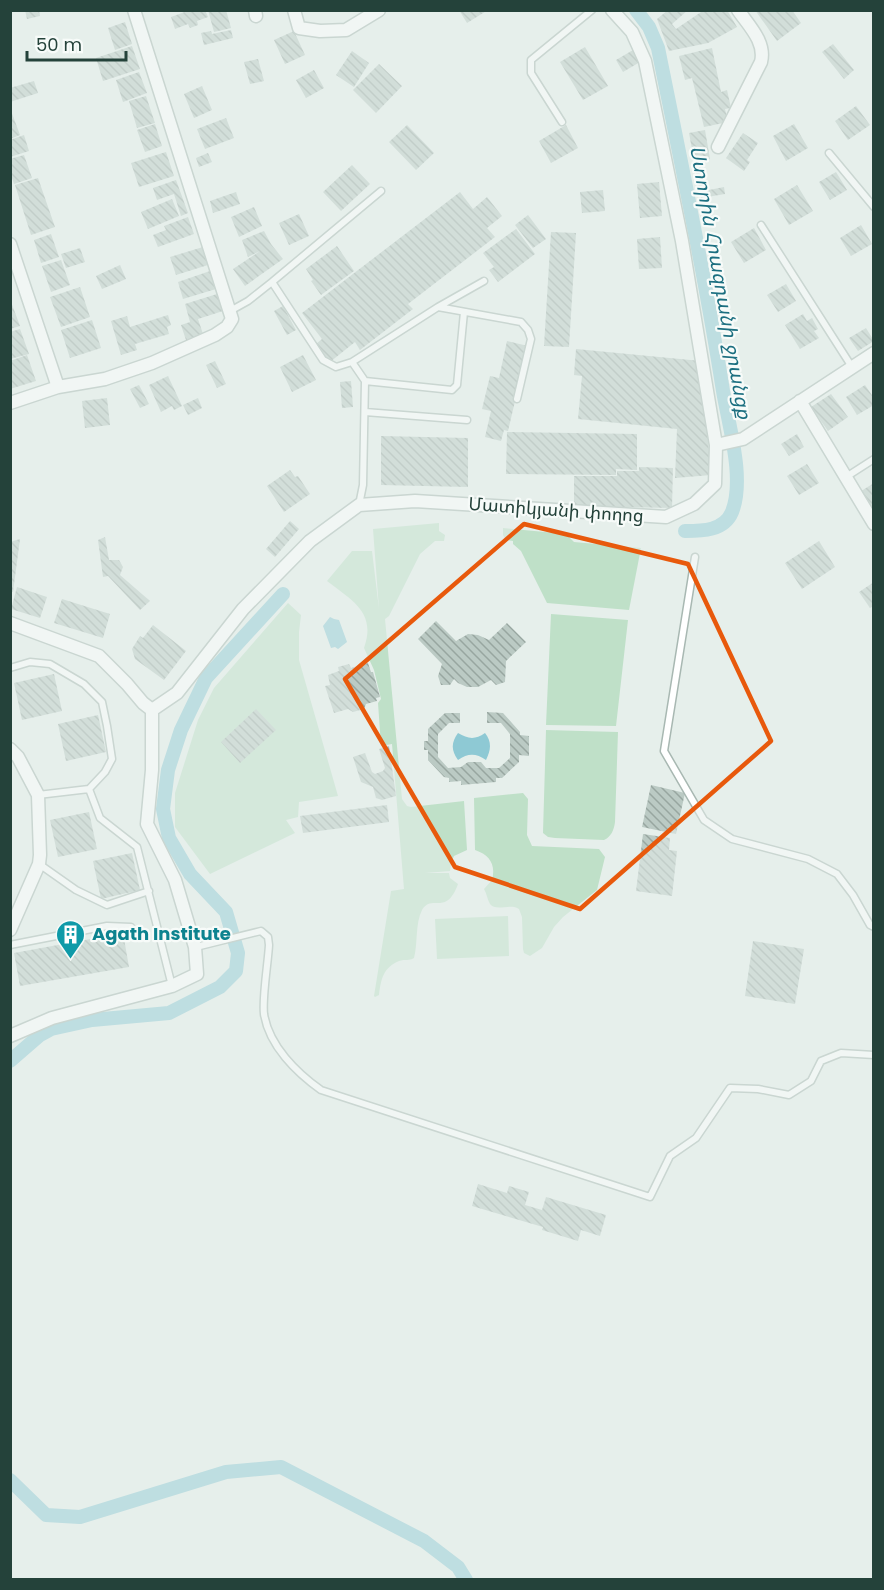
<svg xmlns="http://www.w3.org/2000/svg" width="884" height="1590" font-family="Poppins,'Noto Sans Armenian',sans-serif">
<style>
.green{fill:#bfe0c8}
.water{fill:#8ec9d4}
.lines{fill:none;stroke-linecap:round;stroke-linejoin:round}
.canal{stroke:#8ec9d4;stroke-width:14}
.building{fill:url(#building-back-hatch)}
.service-casing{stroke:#a8b8b2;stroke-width:9}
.minor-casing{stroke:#a8b8b2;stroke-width:15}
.service{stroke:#fff;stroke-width:6}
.minor{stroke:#fff;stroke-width:12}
.marked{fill:none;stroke:#e8590c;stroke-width:4.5;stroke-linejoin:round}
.labels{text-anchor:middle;stroke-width:4.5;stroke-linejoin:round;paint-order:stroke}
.street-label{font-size:18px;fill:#24423a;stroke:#f7fbf9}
.culture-label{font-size:18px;font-weight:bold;fill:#0d838f;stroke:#f7fbf9;text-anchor:start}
.water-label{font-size:20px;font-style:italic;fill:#1c6f80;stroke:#f7fbf9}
</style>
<defs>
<pattern id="building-back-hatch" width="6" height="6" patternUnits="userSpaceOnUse" patternTransform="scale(1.5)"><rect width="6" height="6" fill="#bbcac4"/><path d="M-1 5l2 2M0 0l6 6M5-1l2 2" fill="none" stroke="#98a6a0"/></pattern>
</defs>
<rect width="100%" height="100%" fill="#e6efeb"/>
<!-- green -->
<path class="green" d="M439,523V531L445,535L444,541H435L420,554L389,616L385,619L402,799L407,806L411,807L464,801L467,850L454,856L451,863L450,871L425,873H449L450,878L458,884C446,917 432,893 422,910C415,924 418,943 414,958C409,961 405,959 399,961C383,968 381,979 379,995L375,997L374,996L391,891L404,889L392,744L381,746L378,703L381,699L374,670L364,648C377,612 351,600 327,581L352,551H372L379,609L373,529Z
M503,528L566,534L574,542L641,548L629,610L547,603L521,551L513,544V541L506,540L503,535Z
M288,603L301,615L299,632V660L338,796L299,802L298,817L286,820L295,833L210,874L175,827V793L198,720L214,688Z
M551,614L628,620L616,726L546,725Z
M546,730L618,732L615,822C614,830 611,837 604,840L555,838L548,837L543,833Z
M523,793L528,799L527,835L532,846L599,849L605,857L597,890L563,917L554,927L542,948L530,956L524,953L523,949L522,917L519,909C511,903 496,912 490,904C487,899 487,894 484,889L492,880C496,865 490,855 475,850L474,798Z
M508,916L509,956L437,959L435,919Z"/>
<!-- water -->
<path class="water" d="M330,617L334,619L339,620L347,642L338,649L335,647L331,648L323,626Z
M458,733C468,739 475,740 485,733C492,742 491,750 486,760C476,753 468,753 458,760C451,750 451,743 458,733Z"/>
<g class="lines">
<!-- canal -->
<path class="canal" d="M636,10L649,27L658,48C681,162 705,276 723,391C729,427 745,479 732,512C724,531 702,531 685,531
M10,1061L40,1035L51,1029L92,1020L169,1013L220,987L236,971L238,953L226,912L190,874L169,838L163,809L168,770L181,730L206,678L283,594
M10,1480L46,1515L80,1517L226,1472L281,1467L424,1541L458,1567L466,1580"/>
</g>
<!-- building -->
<path class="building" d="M25,10H39L40,16L27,19Z
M190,10H205L208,17L197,21L198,25L190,28L188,24L175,29L171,17Z
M208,10H226L231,28L214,32Z
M459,10H488L467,23Z
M668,10H688L672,24L676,29L704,10H727L737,27L708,43L669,51L657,19Z
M755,10H792L801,23L777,41Z
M125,22L132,44L115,50L108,28Z
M231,30L233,38L204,45L201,33L211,31L212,34Z
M294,31L305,55L285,64L274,40Z
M833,44L854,70L844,79L822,52Z
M132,46L140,69L103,81L96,58Z
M585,47L608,86L583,100L560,62Z
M712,48L721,92L727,90L731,108L725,109L728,122L704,127L692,78L685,80L679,56Z
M633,50L640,62L623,72L616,60Z
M352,51L369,63L354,87L336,75Z
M258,59L264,81L250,84L244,62Z
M379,64L402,86L376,113L353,90Z
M314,70L324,88L306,98L296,80Z
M139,72L147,93L123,102L116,80Z
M34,81L38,93L10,102V88Z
M202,86L212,110L194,118L184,94Z
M146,96L155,123L137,128L129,101Z
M856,106L870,125L848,140L835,121Z
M10,108L20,135L10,139Z
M226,118L234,138L205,149L197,129Z
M155,124L162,146L145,152L137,130Z
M794,124L808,148L786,161L773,136Z
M407,125L434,153L416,170L389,142Z
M566,125L578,148L551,163L539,141Z
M705,130L710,159L700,161L704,191L724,187L725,194L701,198L689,133Z
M743,133L758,143L747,160L750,162L744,171L726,158Z
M24,135L29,151L10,157V140Z
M166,152L174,176L139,187L131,163Z
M208,153L212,162L199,167L196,158Z
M24,155L32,178L14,184L10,172V159Z
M352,165L370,184L341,211L323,192Z
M836,172L847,190L830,200L819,182Z
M38,178L55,227L31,235L15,185Z
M176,180L188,213L181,216L174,194L157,200L153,188Z
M659,182L662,216L640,218L637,184Z
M797,185L813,211L789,225L774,199Z
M603,190L605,211L582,213L580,192Z
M236,192L240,204L213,213L210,201Z
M460,192L473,209L487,197L502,216L487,228L495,237L408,304L413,309L360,350L355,342L330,362L316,344L322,339L302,313Z
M172,199L179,216L148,229L141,212Z
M254,207L262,226L239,237L231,217Z
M299,214L309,236L289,245L279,223Z
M528,215L546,239L533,248L515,225Z
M188,217L194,234L158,247L153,235L166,230L164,226Z
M861,225L872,244L851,256L840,238Z
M754,228L766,250L744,263L731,242Z
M516,229L535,254L498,282L489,270L494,267L483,253Z
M264,231L271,244L283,259L245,286L233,269L260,251L248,257L242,240Z
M551,232L576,233L569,347L544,346Z
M51,234L59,257L41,263L34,240Z
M660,237L662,268L639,269L637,239Z
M337,246L354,271L321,295L311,281L313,280L306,269Z
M203,247L208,265L176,275L170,257Z
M80,248L85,262L66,268L61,254Z
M61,260L70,285L51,292L42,266Z
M120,265L126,279L102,289L96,276Z
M210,271L216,289L183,299L178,282Z
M786,284L796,301L778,312L767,295Z
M80,287L90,317L61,327L50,297Z
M217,294L223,311L198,319L204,337L187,343L181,325L190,322L185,304Z
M10,299L20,326L10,329Z
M283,306L296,330L287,335L274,311Z
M803,314L807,321L812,318L818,329L814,331L819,338L800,349L785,325Z
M168,315L171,325L167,327L169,334L135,344L137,350L121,355L111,321L127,316L130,327Z
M92,320L101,348L70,358L61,330Z
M866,328L874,341L858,351L849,338Z
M20,329L29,354L10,359V332Z
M507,341L528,346L508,431L504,430L501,441L485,437L491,411L482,409L490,376L499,378Z
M576,349L701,361L711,475L675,478L677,429L578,419L582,376L574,375Z
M27,355L36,381L10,389V361Z
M303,355L316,380L292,392L280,367Z
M215,361L226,384L217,388L206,365Z
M168,376L182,406L174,410L172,406L161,412L149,385Z
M351,381L353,407L342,408L340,382Z
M139,385L149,404L140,408L130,389Z
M865,385L874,398V405L857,415L846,397Z
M831,394L848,417L828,431L811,407Z
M107,398L110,425L85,428L82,401Z
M198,398L202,408L188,415L183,405Z
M507,432L637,434V470L616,469V475L506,474Z
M797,434L804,447L789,456L781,444Z
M381,436L468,438V487L381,485Z
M807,464L819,483L799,495L787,476Z
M639,467L673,468L672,508L574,506V476H617V471H639Z
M290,470L295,477L298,476L310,494L284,512L267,486Z
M874,483V507L869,510L858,493Z
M290,521L299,529L275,557L266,549Z
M105,537L109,560H119L123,567L120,575L150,601L140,610L108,576L103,577L98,540Z
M20,539L13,592L10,591V542Z
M819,541L835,567L802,589L785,563Z
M874,582V606L870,608L859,592Z
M17,587L47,597L40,618L11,609Z
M62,599L110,614L103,638L54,623Z
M436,621L456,641L468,634L478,635L489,640L507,623L526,642L506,661L505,682L496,685L491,680L478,687H467L458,683L454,679L450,685H441L438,676L442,664L418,639Z
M153,625L186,651L164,680L135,659L132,649L140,636L143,638Z
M368,663L371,672H373L380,697L376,698L377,701L366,704L364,709L353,712L348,709L334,713L325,686L330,685L328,675L339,671L338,667L349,664L351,668Z
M54,674L62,711L22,720L14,683Z
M256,709L276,730L240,763L221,742Z
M487,712L503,713L520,732V735L529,736V756L519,755V762L502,778H496V782L461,785V781L449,782V778L444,777L428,760V750H424V741H428V729L445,713H460V723H449L438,734V757L448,768L461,767L468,762H481L486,768H499L510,758V734L501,723H487Z
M98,715L106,752L66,761L58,724Z
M389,746L396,796L382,800L376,798L373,787L361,782L353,757L365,753L372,772L375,774L383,771L385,768L379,749Z
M651,785L685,793L676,834L642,827Z
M387,805L389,822L303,833L300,816Z
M89,812L97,849L58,857L50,820Z
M643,834L670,838L669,850L677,851L672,896L636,891Z
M132,853L140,890L101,899L93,861Z
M123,933L129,967L20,986L14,953Z
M753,941L804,949L795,1004L745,996Z
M478,1184L507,1193L509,1186L529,1192L525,1205L542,1210L546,1197L606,1215L600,1236L581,1230L578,1241L542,1230L543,1227L472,1206Z"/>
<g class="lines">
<defs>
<path id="service" d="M562,122L531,73V60L592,10
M829,153L874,207
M761,225L852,367
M272,282L323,360L336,367L352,362L438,307L484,281
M438,307L521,322L528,330L531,339L517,399
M230,311L248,301L272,282L381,191
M352,362L365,381L452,390L457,385L464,312
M365,412L467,420
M846,477L874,459
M359,505L363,485L365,381
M695,557L664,751L704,820L732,839L808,859L837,874L853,895L870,925L874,927
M10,668L30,662L50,664L84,684L102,702L107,726L112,759L105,772L89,789L38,795
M89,789L100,818L137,847L172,986
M39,864L76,890L107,905L149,891
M10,945L107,926L131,927
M196,947L261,931L268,937L269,945C268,963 262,998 264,1014C269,1046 297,1073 321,1090L650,1197L670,1156L696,1138L730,1088L758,1089L789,1095L811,1081L821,1061L841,1053L874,1055"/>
<path id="minor" d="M255,10L256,16
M294,10L299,28L320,31L346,30L379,10
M718,147L761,62C766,42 749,26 738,10
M10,244L58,387
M800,401L874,524
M10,403L58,387L105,379L152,363L215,335L227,327L232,319L134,10
M716,445L743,439L874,353
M10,623L99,656L127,684L143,703L152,710
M152,710L177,693L243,609L310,541L359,505L415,501L666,517L694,504L715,484L716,445L682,241L645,61L632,32L612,10
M10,749L18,757L38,795L40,855L39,864L10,930
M10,1036L52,1018L172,986L197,974L195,947L175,880L147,824L152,770V710"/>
</defs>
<!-- service casing -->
<use href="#service" class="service-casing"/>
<!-- minor casing -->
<use href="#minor" class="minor-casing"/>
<!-- service -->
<use href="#service" class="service"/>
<!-- minor -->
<use href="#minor" class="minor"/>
</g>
<!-- marked area -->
<path d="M0 0H884V1590H0ZM524,524L688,564L771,741L580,909L455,867L345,679Z" fill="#e6efeb" fill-opacity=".55" fill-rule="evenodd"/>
<path class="marked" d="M524,524L688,564L771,741L580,909L455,867L345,679Z"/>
<!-- icons -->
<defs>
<symbol id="building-pin" viewBox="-11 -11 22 30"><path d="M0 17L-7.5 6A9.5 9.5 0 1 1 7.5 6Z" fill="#0f9aa8" stroke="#f7fbf9"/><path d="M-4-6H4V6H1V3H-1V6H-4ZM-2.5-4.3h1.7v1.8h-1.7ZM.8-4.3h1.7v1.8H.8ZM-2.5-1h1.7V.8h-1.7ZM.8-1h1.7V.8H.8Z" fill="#fff"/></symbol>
</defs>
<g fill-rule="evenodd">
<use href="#building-pin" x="54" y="918" width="33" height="45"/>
</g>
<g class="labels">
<!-- street labels -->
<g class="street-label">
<text transform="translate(556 510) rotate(4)" y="6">Մատիկյանի փողոց</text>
</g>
<!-- culture labels -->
<g class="culture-label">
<text x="92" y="940">Agath Institute</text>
</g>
<!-- water labels -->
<g class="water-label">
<text transform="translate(721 282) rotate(80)" y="7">Ստորին Հրազդանի ջրանցք</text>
</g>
</g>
<!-- border -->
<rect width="884" height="1590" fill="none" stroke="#24423a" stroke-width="24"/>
<!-- scale -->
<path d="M27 51v9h99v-9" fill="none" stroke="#24423a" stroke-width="3"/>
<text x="36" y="51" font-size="18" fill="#24423a" stroke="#f7fbf9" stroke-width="4.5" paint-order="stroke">50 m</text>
</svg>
